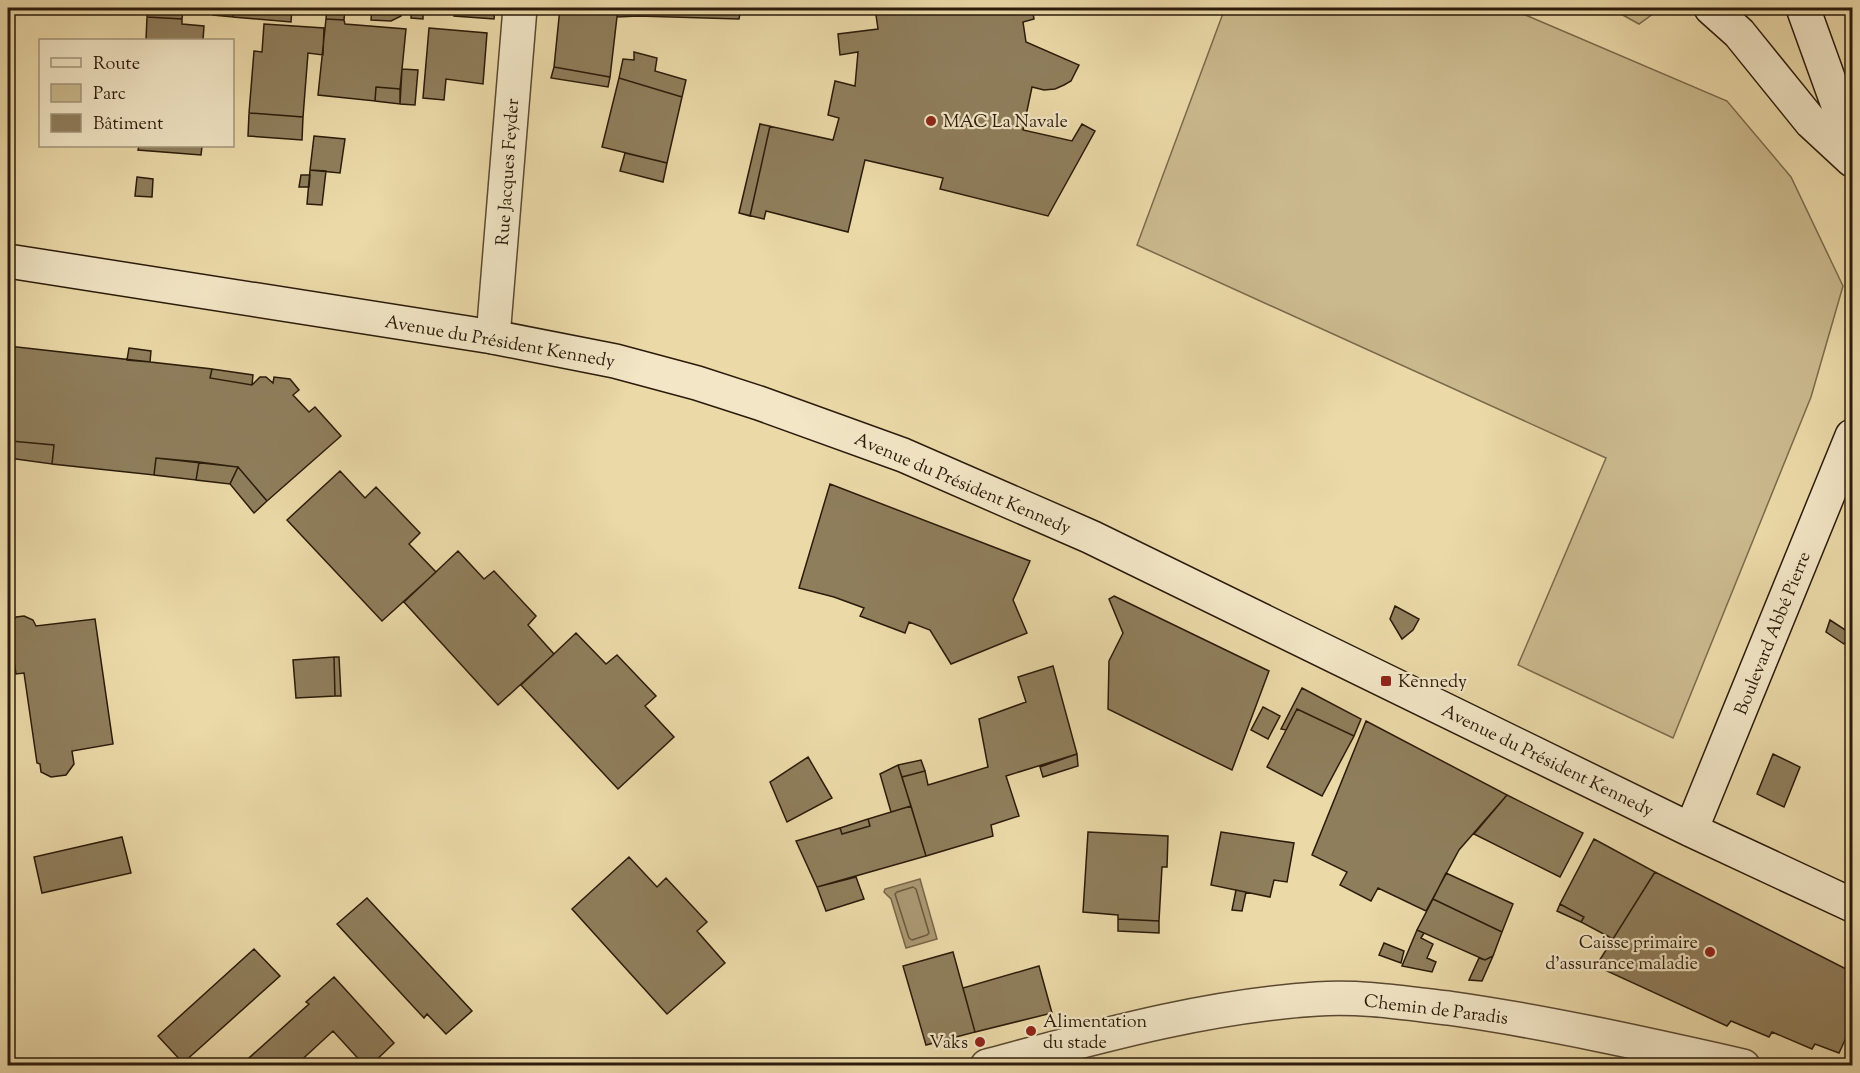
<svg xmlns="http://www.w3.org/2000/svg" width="1860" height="1073" font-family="'Sorts Mill Goudy',serif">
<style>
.green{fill:#cab98d;stroke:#7a6a4c;stroke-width:1.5}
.water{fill:#aa9872;stroke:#776648;stroke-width:1.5}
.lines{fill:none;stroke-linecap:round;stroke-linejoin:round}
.shore{stroke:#6a5a3e;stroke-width:1.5}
.building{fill:#8f7e5c;stroke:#2b1b0a;stroke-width:1.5}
.street-casing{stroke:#5b4a32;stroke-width:36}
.secondary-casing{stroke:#2b1b0a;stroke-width:36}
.street{stroke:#f2e6c6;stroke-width:33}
.secondary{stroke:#f2e6c6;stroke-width:33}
.poi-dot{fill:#8f2418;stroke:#f2e6c6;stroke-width:2}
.labels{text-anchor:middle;stroke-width:4.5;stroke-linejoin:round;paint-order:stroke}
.poi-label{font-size:18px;fill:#2b1b0a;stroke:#f2e6c6;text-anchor:start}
.street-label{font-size:18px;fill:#2b1b0a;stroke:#f2e6c6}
</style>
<rect width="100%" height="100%" fill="#ebd9a8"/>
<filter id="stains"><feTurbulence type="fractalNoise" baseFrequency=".00333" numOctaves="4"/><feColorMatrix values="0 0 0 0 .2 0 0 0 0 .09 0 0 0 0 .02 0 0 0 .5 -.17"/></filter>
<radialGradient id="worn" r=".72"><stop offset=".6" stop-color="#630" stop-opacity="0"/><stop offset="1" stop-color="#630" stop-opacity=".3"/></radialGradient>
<!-- green -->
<path class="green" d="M1225,8H1509L1727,101L1791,177L1843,286L1811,397L1673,738L1518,665L1606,458L1137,245Z
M1610,8H1661L1639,24Z"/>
<!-- water -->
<path class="water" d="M920,879L937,939L906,948L891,899L884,892L885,889Z"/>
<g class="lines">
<!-- shore -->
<path class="shore" d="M913,887L916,889L929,933L927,935L912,940L909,938L895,894L897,892Z"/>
</g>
<!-- building -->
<path class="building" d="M148,8H183L182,19L147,17Z
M214,8H234L233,17L213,15Z
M234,8H292L291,22L233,17Z
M327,8H345L344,20L326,19Z
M372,8H401V16L391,21L371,20Z
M412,8H423V19L411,18Z
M430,8H495L494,19L454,16L455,9Z
M560,8H618L610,77L554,67Z
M618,8H639L638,16L617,17Z
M639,8H741L739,19L638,16Z
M875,8H1032L1034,19L1023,22L1026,42L1079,65L1071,81L1064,85L1055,89L1044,90L1032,87L1023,130L1072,141L1082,124L1095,131L1048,216L940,189L943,178L865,160L848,232L766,211L764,219L739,213L760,124L833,140L839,118L828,115L835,81L855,86L858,52L840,55L838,34L878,29Z
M147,17L182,19V24L204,26L203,40H146Z
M326,19L344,20L345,24L406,29L400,89L376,87L375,101L318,95Z
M264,24L324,28L323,55L308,53L303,117L249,113L254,51L262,52Z
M429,28L487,33L483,84L446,79L444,100L423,98Z
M634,52L657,58L655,71L686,80L682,97L619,78L623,59L634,60Z
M554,67L610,77L608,87L551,78Z
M402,69L418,70L415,105L400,104Z
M619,78L682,97L667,163L602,147Z
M376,87L400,89V104L375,101Z
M249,113L303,117L302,140L248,136Z
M760,124L770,126L750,216L739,213Z
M314,136L345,139L340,173L310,170Z
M139,146H202L201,155L138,150Z
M625,153L667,163L663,182L620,171Z
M310,170L326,171L322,205L307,204Z
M301,175H310L309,187H299Z
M137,177L153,179L152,197L135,196Z
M8,346L212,369L210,378L252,385L260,377H266L273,383L274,377L290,379L299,390L293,395L309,412L315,407L341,436L267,501L238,467L156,458L154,475L52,464L54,445L11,441V445L8,444Z
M129,348L151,351L150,362L127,360Z
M212,369L253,375L252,385L210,378Z
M11,441L54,445L52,464L9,458Z
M156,458L199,462L196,480L154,475Z
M199,462L238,467L230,484L196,480Z
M238,467L267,501L254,513L230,484Z
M340,471L365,498L376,487L420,533L409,544L436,572L382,621L287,520Z
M830,484L1030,561L1013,600L1027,633L951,664L930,630L909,622L905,633L860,616L864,608L834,597L799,588Z
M458,551L484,579L494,571L536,616L528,625L554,654L498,705L404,602Z
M1114,596L1269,671L1232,770L1108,709L1109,661L1123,633L1109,599Z
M1395,606L1419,619L1413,630L1402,639L1390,619Z
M24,616L33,620L36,626L95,619L113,744L72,751L74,764L66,775L51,777L41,772L40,764L37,763L24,673L16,674L9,630L11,623L16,617Z
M1830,620L1850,633L1844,644L1826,632Z
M576,633L606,664L617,655L656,696L645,706L674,737L618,789L521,685Z
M334,657H339L341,696H335Z
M334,657L335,696L296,698L293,660Z
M1053,666L1077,754L1006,776L1019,816L991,825L993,836L926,856L902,777L925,771L928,785L988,767L979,719L1026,702L1018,677Z
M1302,688L1361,719L1354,736L1297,709L1286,730L1281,729Z
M1263,707L1280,716L1268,739L1251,730Z
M1297,709L1354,736L1322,796L1267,767Z
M1366,721L1507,795L1459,850L1426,911L1378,888L1371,901L1340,885L1347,872L1312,855Z
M1077,754L1078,766L1043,777L1040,767Z
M1773,754L1800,767L1784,807L1757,794Z
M808,757L832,798L787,822L770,782Z
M921,760L925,771L902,777L898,765Z
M898,765L911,806L891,812L880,774Z
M1507,795L1583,833L1560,877L1474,834Z
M911,806L926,856L817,887L796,841L840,828L842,834L870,826L868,819Z
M868,819L870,826L842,834L840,828Z
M1088,832L1168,836L1167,867H1162L1159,921L1118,919V915L1083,912Z
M1221,832L1294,843L1287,882L1274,880L1270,897L1211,885Z
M122,837L131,873L42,893L34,857Z
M1594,839L1655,872L1613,939L1581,922L1584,917L1560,904Z
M629,857L657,887L666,878L707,922L697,931L725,963L667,1014L572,909Z
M1655,872L1852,972V1030L1850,1029L1839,1053L1815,1044L1812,1049L1772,1032L1769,1037L1731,1021L1727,1026L1596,966Z
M1446,873L1513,904L1502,932L1433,899Z
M856,877L864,899L826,911L817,887Z
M1236,890L1246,892L1242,911L1232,910Z
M367,898L472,1011L446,1034L427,1014L424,1018L337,924Z
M1433,899L1502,932L1493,956L1485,960L1417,930Z
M1560,904L1584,917L1581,922L1557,911Z
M1118,919L1159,921V933L1118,931Z
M1417,930L1424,933L1421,938L1433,944L1427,958L1436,962L1432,972L1402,966Z
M1384,943L1404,951L1401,963L1379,955Z
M254,949L280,976L183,1063L158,1036Z
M953,952L975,1032L926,1045L903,966Z
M1493,956L1482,981L1469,980L1479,958L1485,960Z
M1039,966L1052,1013L975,1032L963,988Z
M334,977L394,1043L370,1066H365L333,1031L295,1066H240L309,1004L306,1002Z"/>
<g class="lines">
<defs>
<path id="street" d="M493,337L520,8
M987,1066C1096,1037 1204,1006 1317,999C1361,996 1405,1003 1448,1008C1547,1022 1645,1044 1743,1066"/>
<path id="secondary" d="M1711,8L1739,33L1811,122L1852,160
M1803,8L1852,144
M8,261L493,337L615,361L697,383L759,403L903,455L1091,537L1691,830L1852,905
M1691,830L1852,436"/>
</defs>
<!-- street casing -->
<use href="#street" class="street-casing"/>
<!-- secondary casing -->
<use href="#secondary" class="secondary-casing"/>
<!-- street -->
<use href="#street" class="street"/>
<!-- secondary -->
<use href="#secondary" class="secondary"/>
</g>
<!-- markers -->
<g class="poi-dot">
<circle cx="931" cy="121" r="6"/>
<rect x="1380" y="675" width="12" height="12" rx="3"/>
<circle cx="1710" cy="952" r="6"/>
<circle cx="1031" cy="1031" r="6"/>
<circle cx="980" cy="1042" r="6"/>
</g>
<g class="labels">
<!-- poi labels -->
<g class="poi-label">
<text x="943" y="127">MAC La Navale</text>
<text x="1398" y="687">Kennedy</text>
<text x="1698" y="948" text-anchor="end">Caisse primaire<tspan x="1698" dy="21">d'assurance maladie</tspan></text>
<text x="1043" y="1027">Alimentation<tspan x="1043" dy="21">du stade</tspan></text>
<text x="968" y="1048" text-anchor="end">Vaks</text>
</g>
<!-- street labels -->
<g class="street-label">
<text transform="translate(507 172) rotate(-86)" y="6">Rue Jacques Feyder</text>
<text transform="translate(500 341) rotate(10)" y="6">Avenue du Président Kennedy</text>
<text transform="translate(963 483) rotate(23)" y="6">Avenue du Président Kennedy</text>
<text transform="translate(1772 633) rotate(-68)" y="6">Boulevard Abbé Pierre</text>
<text transform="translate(1548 760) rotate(26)" y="6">Avenue du Président Kennedy</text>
<text transform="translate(1436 1009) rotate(7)" y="6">Chemin de Paradis</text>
</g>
</g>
<!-- margin -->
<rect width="1860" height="1073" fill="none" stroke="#ebd9a8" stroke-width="30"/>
<rect x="9" y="9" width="1842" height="1055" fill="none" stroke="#2b1b0a" stroke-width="3"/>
<rect x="15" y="15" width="1830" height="1043" fill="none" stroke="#2b1b0a" stroke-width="1.5"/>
<!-- legend -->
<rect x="39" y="39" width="195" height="108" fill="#f2e6c6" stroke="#a2957b" stroke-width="1.5"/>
<rect x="51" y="58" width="30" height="9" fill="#f2e6c6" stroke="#a2957b" stroke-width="1.5"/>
<text x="93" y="69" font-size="18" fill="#2b1b0a">Route</text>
<rect x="51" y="84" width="30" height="18" fill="#cab98d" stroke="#a2957b" stroke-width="1.5"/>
<text x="93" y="99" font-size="18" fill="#2b1b0a">Parc</text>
<rect x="51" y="114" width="30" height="18" fill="#8f7e5c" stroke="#a2957b" stroke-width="1.5"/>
<text x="93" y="129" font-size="18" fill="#2b1b0a">Bâtiment</text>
<rect width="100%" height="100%" filter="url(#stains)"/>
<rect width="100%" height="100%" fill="url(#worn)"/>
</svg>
